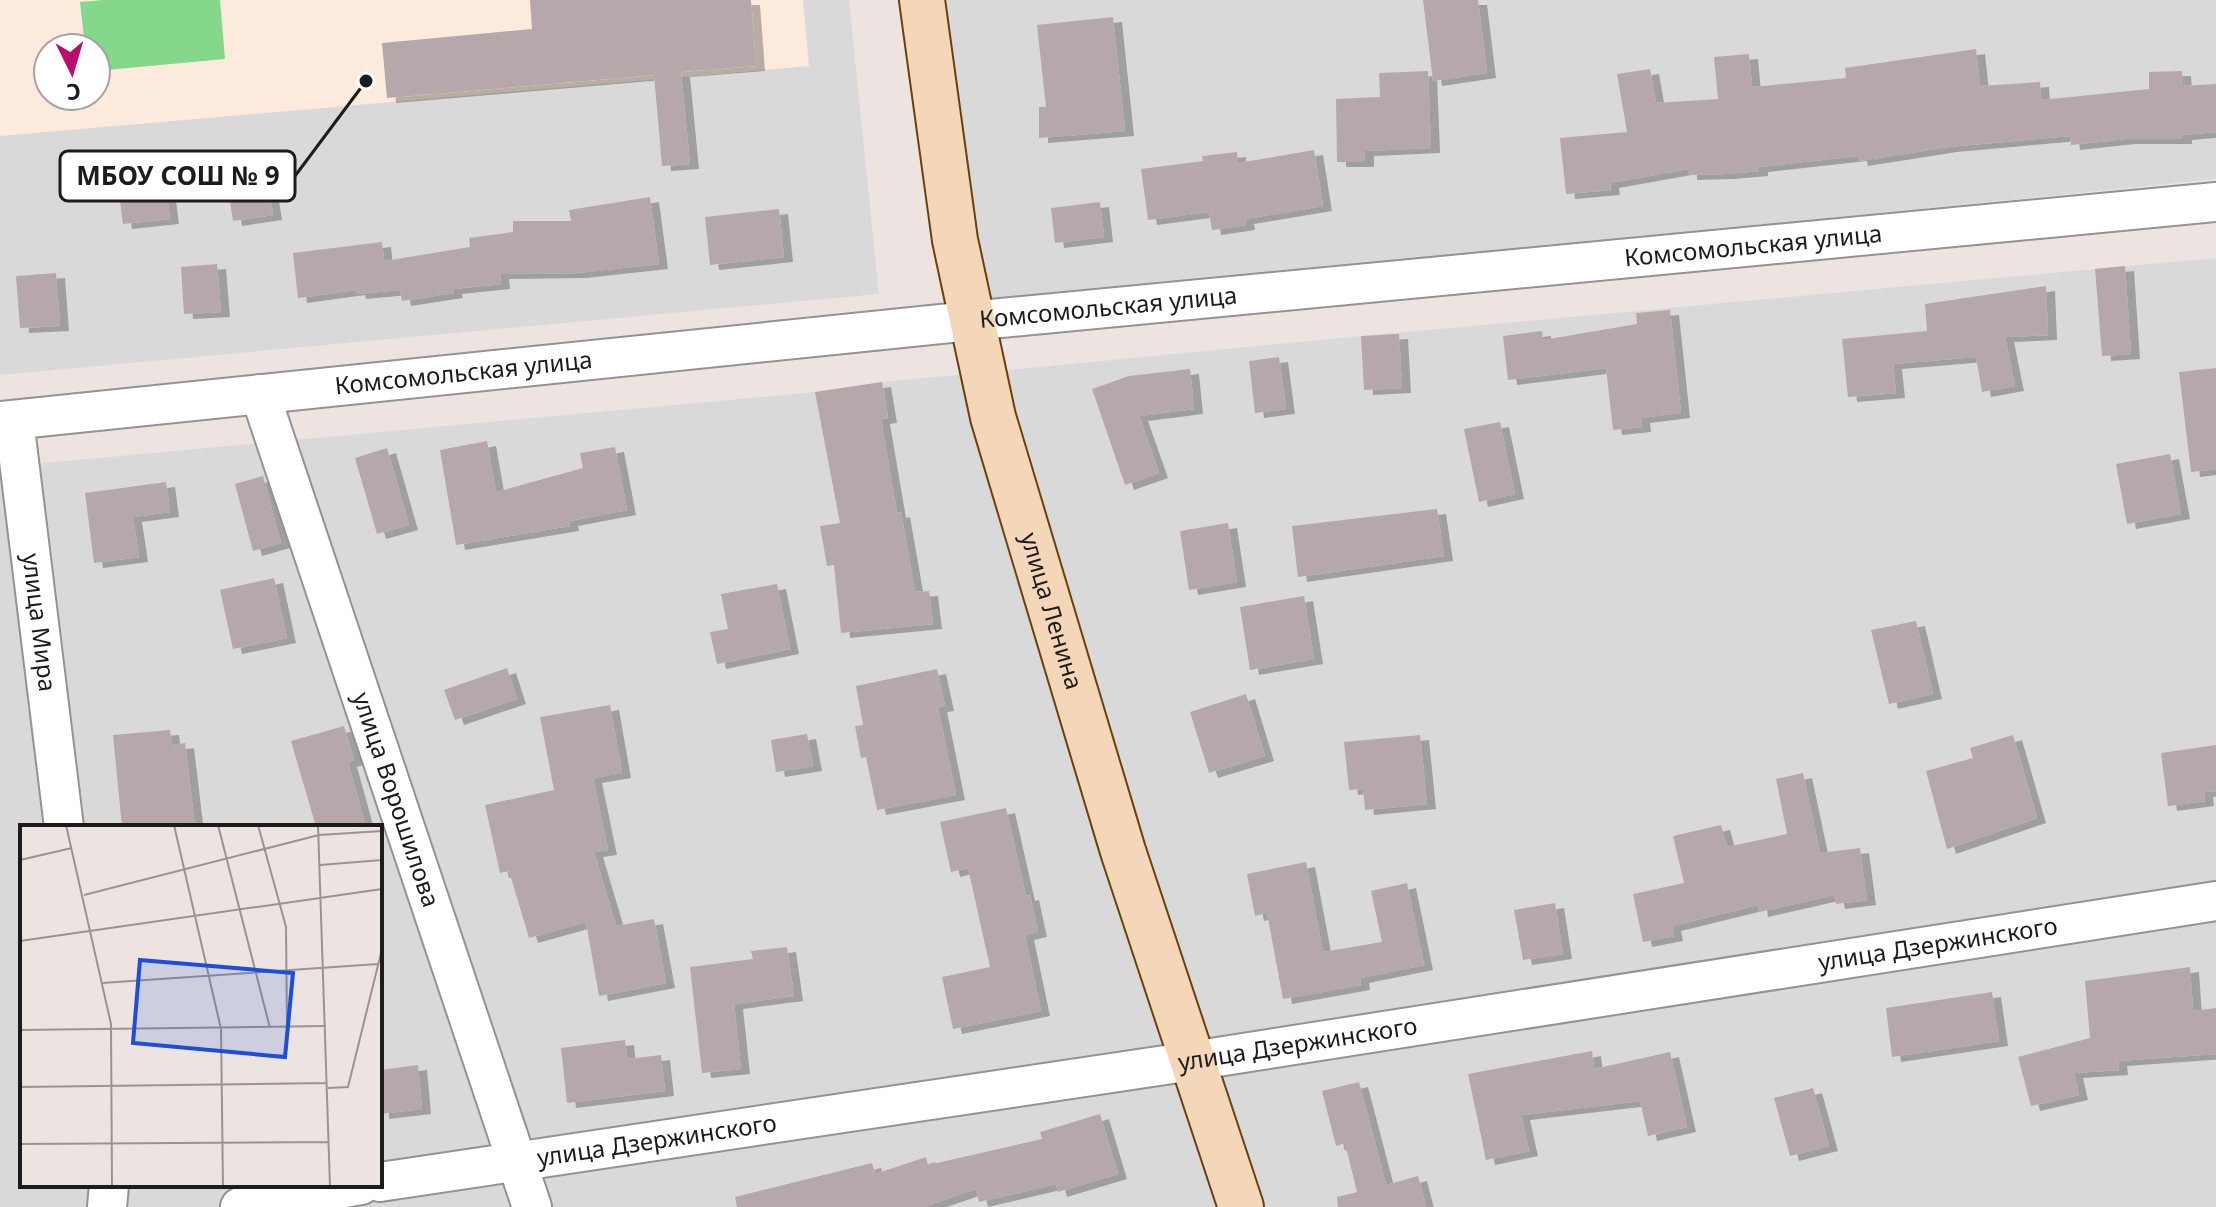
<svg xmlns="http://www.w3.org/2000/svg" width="2216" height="1207" font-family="'Noto Sans',sans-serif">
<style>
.residential{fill:#dad9da;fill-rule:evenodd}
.education{fill:#fcebdc;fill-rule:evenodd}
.pitch{fill:#85d78b}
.building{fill:#b6a8aa;filter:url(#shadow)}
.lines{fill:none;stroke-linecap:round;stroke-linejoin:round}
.street-casing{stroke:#939393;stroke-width:42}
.secondary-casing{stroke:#6a410c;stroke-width:48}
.street{stroke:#fff;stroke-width:38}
.secondary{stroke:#f4d7b9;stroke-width:44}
.labels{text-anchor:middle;stroke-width:6;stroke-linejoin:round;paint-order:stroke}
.street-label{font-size:24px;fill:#1c1c1c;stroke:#fff}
.inset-road{fill:none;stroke:#999493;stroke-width:2}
.view{fill:#1d4ed8;fill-opacity:0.15;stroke:#1d4ed8;stroke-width:4}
.inset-edge{fill:none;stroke:#1c1c1c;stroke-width:4}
.leader{fill:none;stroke:#1c1c1c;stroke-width:3}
.callout-dot{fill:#1c1c1c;stroke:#fff;stroke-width:3}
.callout{fill:#fff;stroke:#1c1c1c;stroke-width:3}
.callout-label{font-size:26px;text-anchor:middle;font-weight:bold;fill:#1c1c1c}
</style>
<defs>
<filter id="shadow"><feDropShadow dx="9" dy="5" stdDeviation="0" flood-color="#0004"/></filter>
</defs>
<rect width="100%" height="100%" fill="#ede4e2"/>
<!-- residential -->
<path class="residential" d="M0,0H849L879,294L0,375ZM48,48H96V96H48Z
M939,0H2216V179L991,303L956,196Z
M2216,258V1207H0V467L815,392L882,382L1361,336ZM22,827H380V1185H22Z"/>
<!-- education -->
<path class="education" d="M0,0H803L809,66L0,136ZM48,48H96V96H48Z"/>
<!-- pitch -->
<path class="pitch" d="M103,0H220L225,59L96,71V48H85L80,2Z"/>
<!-- building -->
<path class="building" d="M530,0H751L756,66L681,72L690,164L662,166L654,75L387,98L382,43L532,29Z
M1423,0H1478L1487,73L1433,81Z
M1113,17L1125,131L1039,138V107H1046L1037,25Z
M1976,49L1980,86L2040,82L2041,100L2149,89V72L2182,71L2183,86L2216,84V132L2183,135V139H2126L2071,145L2070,136L1948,147L1859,161L1858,156L1759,167V171L1725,174L1688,175V169L1610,183L1611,190L1566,194L1560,138L1627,132L1617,74L1650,69L1656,103L1718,99L1714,57L1749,54L1752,87L1846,78L1845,68Z
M1428,71L1431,148L1365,151V162H1337L1336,99L1380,97L1379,73Z
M1314,150L1323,206L1245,219L1246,225L1212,230L1209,212L1148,220L1141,169L1203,161L1202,156L1237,152L1238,163Z
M264,158L273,215L233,221L224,164Z
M164,173L170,219L123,224L117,179Z
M650,197L659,264L577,273L500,274L501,284L453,289L454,293L402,301L400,290L357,294L356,290L298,298L293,253L382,242L384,261L470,247L469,238L513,232V221H571L569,210Z
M1100,202L1104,237L1055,243L1051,208Z
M779,209L784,257L710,265L705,217Z
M217,264L221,312L184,314L181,267Z
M2125,266L2131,354L2102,356L2095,269Z
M56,273L60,326L20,328L16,276Z
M2046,286L2048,335L2005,337L2015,386L1982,392L1976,357L1893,364L1896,393L1848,397L1842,339L1927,331L1925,304Z
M1670,310L1681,413L1641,418L1642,427L1613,430L1606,368L1508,380L1503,336L1542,331L1543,340L1637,324L1636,313Z
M1399,334L1402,388L1364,390L1361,336Z
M1279,357L1286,409L1255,413L1249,361Z
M2216,368V469L2191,472L2179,372Z
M1190,369L1194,409L1139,416L1159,473L1125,485L1092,389L1129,376Z
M882,382L888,418L881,419L897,513L901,512L915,592L929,591L933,624L841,633L834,565L827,566L820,526L840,523L815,392Z
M1500,422L1515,494L1479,502L1464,429Z
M487,441L496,492L583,468L580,453L615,447L627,510L569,521L570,526L456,545L440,450Z
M387,448L409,525L377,534L355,458Z
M2170,454L2181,514L2127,524L2116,464Z
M263,476L281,543L253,551L235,484Z
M166,482L170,512L133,517L139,557L94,563L85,493Z
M1437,509L1444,556L1298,577L1292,526Z
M1228,523L1237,582L1189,590L1180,531Z
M274,578L287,638L233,649L220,590Z
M777,584L790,649L717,664L710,632L728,629L721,594Z
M1304,596L1314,659L1250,670L1240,607Z
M1916,621L1933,694L1889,704L1871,630Z
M507,668L517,699L455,720L444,690Z
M937,669L945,706L938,707L956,795L877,810L866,757L861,758L855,726L863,725L856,686Z
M1246,694L1265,756L1209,773L1190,712Z
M610,705L622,773L593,778L608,850L594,852L616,926L654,919L666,983L599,996L586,922L529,938L509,871L500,873L485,805L554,790L540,717Z
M344,726L354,760L348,762L366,827H316L291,741Z
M170,730L172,745L185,743L195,827H122L113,735Z
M807,734L813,766L776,772L771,740Z
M1420,735L1427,804L1365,810L1363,789L1349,790L1344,742Z
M2013,735L2037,818L1947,849L1926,771L1973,758L1970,748Z
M2216,745V791L2204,792L2205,801L2168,806L2161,753Z
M1803,773L1820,853L1860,848L1867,900L1836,904L1834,895L1759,912L1758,905L1672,926L1674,936L1643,942L1633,894L1684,883L1673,836L1721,825L1727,847L1787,834L1776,779Z
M1006,808L1026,896L1030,895L1038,932L1025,935L1041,1011L953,1029L942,977L990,967L968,868L951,872L940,822Z
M1306,862L1323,952L1382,942L1371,891L1407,883L1424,965L1360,978L1361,985L1283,999L1267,913L1255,916L1247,874Z
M1555,903L1563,954L1523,960L1514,910Z
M787,947L794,996L734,1004L741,1069L702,1073L690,967L753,959L751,951Z
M2190,967L2193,1011L2216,1008V1054L2118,1061L2119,1070L2074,1073L2079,1095L2031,1106L2018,1057L2090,1038L2085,981Z
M1992,992L1999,1041L1892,1057L1886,1008Z
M625,1040L627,1059L661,1055L665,1091L567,1103L561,1048Z
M1592,1051L1594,1069L1670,1052L1687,1127L1648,1136L1640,1101L1521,1115L1529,1151L1486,1160L1468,1074Z
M418,1065L422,1109L380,1114V1070Z
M1359,1082L1386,1185L1418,1176L1426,1207H1338L1337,1197L1357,1192L1345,1143L1336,1146L1322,1091Z
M1813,1088L1829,1146L1790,1156L1774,1098Z
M1100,1114L1118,1174L1058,1192L1056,1184L979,1202L976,1189L923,1207H737L735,1197L872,1163L875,1174L926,1157L928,1165L1042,1139L1040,1132Z"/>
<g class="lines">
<defs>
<g id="street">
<path id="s1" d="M260,394L532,1207"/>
<path id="s2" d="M14,420L64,827"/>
<path id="s3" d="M0,421L970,321L2216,202"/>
<path id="s4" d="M380,1182L1192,1061L2216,901"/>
<path d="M107,1207L109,1185"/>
<path d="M240,1207L361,1185"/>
</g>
<g id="secondary">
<path id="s5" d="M922,0L955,240L993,417L1123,851L1241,1207"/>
</g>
</defs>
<!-- street casing -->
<use href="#street" class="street-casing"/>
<!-- secondary casing -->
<use href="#secondary" class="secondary-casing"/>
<!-- street -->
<use href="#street" class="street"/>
<!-- secondary -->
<use href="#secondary" class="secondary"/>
</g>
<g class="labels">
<!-- street labels -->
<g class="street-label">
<text dy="8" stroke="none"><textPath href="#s3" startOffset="1762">Комсомольская улица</textPath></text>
<text dy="8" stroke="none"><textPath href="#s3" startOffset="1114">Комсомольская улица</textPath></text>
<text dy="8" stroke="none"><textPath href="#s3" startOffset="466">Комсомольская улица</textPath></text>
<text dy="8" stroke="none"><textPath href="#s5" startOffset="626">улица Ленина</textPath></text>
<text dy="8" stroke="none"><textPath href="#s2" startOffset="204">улица Мира</textPath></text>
<text dy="8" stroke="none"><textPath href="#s1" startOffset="428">улица Ворошилова</textPath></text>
<text dy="8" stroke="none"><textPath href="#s4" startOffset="1576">улица Дзержинского</textPath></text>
<text dy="8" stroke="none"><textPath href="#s4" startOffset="928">улица Дзержинского</textPath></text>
<text dy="8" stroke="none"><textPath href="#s4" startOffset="280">улица Дзержинского</textPath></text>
</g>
</g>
<!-- overview -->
<g transform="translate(20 825)">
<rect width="362" height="362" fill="#ede4e2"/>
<path class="inset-road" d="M46,0L91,199L92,362M154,0L201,204L203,362M198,0L250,203M238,0L266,102L267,203M298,0L310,362M0,35L52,23M300,40L362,35M64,70L299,10L362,6M0,116L362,64M82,158L358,139M0,205L306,201M0,262L307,258M308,263L328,262L362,124M0,319L308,317"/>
<path class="view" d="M120,135L273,148L265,232L113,218Z"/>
<rect width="362" height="362" class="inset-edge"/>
</g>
<!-- callouts -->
<path class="leader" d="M366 81L295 176"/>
<circle class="callout-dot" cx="366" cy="81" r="8"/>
<rect class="callout" x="60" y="151" width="235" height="50" rx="8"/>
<g class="callout-label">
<text x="178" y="185">МБОУ СОШ № 9</text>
</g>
<!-- north arrow -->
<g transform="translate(72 72) rotate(175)"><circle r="38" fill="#ffffff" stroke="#a4a4a4" stroke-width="2"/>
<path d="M0-6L14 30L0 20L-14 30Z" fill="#ba0e6c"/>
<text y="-12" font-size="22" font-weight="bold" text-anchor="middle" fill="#1c1c1c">С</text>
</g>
</svg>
